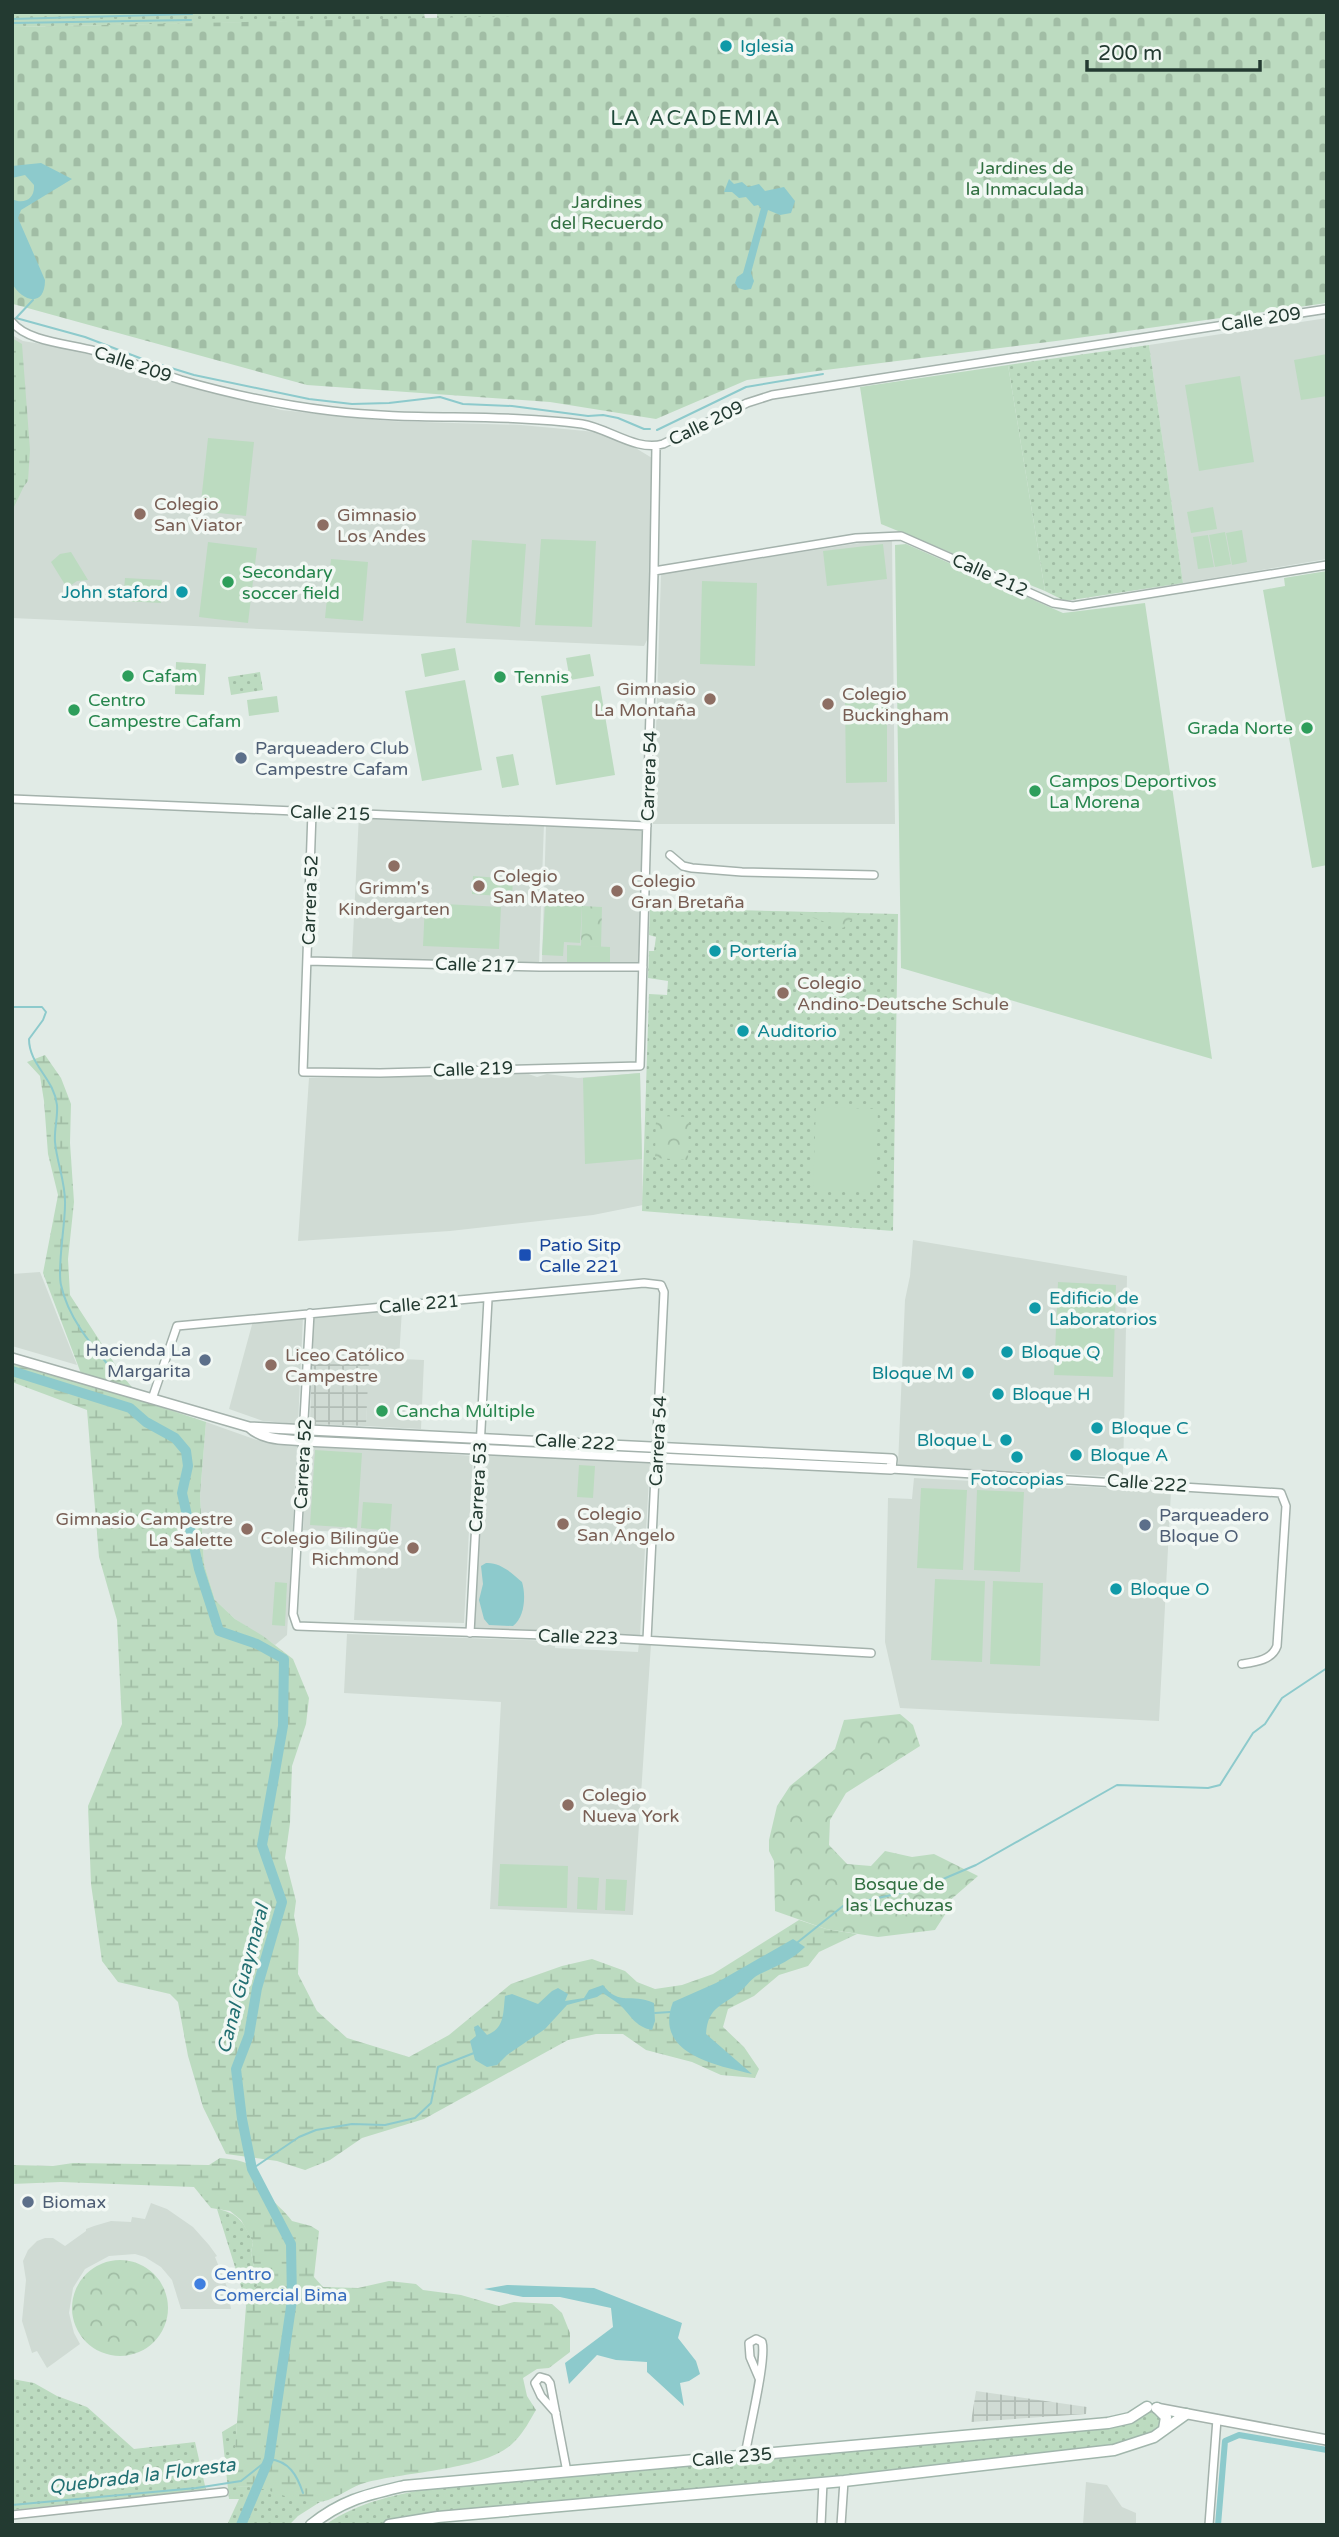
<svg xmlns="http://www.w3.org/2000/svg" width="1339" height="2537" font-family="'Varela Round',sans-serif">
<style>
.built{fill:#d0dbd4}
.industrial{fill:url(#industrial-grid)}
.grass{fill:url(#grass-dots)}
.forest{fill:url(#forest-crowns)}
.wetland{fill:url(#wetland-marsh)}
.cemetery{fill:url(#cemetery-stones)}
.garden{fill:#bcdbc0}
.water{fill:#8dcacc}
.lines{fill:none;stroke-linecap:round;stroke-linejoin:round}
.stream{stroke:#8dcacc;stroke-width:2}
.canal{stroke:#8dcacc;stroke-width:6}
.river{stroke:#8dcacc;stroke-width:10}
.minor-casing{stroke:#a4b2ac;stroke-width:10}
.tertiary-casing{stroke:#a4b2ac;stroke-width:12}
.secondary-casing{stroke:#a1b6ac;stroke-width:13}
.minor{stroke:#fff;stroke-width:7}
.tertiary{stroke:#fff;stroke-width:9}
.secondary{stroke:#fff;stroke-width:10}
.culture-dot{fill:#0f9aa8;stroke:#f2f8f4;stroke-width:2.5}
.education-dot{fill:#8d6e63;stroke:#f2f8f4;stroke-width:2.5}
.leisure-dot{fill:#2e9e5b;stroke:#f2f8f4;stroke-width:2.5}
.service-dot{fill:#5c6f8a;stroke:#f2f8f4;stroke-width:2.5}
.transit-dot{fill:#1a4fb4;stroke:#f2f8f4;stroke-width:2.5}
.shop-dot{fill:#3f7fe0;stroke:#f2f8f4;stroke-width:2.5}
.labels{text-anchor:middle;stroke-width:7;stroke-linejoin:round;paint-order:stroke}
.culture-label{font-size:18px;fill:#0d838f;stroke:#f2f8f4;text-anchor:start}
.park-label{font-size:18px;fill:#306f40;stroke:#f2f8f4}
.street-label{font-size:18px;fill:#233a31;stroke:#f2f8f4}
.education-label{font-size:18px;fill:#785e54;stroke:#f2f8f4;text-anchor:start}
.leisure-label{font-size:18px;fill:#27864d;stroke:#f2f8f4;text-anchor:start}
.service-label{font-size:18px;fill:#4e5e75;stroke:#f2f8f4;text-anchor:start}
.transit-label{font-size:18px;fill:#164399;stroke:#f2f8f4;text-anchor:start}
.shop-label{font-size:18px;fill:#366cbe;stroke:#f2f8f4;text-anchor:start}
.water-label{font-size:19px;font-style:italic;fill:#216f72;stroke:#f2f8f4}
.quarter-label{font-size:21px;letter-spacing:2px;fill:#204b3b;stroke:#f2f8f4}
</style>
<defs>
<pattern id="industrial-grid" width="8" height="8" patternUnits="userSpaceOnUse" patternTransform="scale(1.75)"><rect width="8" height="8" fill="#d0dbd4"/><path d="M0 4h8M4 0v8" fill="none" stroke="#b2bdb6"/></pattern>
<pattern id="grass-dots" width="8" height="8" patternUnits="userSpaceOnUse" patternTransform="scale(1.75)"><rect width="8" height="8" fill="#bcdbc0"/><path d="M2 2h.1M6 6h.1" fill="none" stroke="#a1bda5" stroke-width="1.8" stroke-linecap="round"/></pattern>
<pattern id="forest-crowns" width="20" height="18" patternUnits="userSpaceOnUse" patternTransform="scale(1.75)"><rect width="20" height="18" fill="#bcdbc0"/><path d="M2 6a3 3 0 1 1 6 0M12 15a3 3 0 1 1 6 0" fill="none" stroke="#a1bda5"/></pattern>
<pattern id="wetland-marsh" width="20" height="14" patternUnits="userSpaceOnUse" patternTransform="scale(1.75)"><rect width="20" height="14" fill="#bcdbc0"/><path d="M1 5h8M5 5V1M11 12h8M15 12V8" fill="none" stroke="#a1bda5"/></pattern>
<pattern id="cemetery-stones" width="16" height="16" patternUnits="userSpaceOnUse" patternTransform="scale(1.75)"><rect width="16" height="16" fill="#bcdbc0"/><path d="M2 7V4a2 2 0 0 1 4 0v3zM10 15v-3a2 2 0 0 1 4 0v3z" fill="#a1bda5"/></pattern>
</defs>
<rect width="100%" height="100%" fill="#e1ebe6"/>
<!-- built -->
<path class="built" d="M1327,318V559L1183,583L1149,345Z
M12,335L23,341L66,348L281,410L389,421L521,425L575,430L595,432L629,444L652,458L649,636L644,646L12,618Z
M892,538L895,824H653L661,574Z
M359,814L544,823L539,965L352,958Z
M546,825L645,828L641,964L542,962Z
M520,1071L537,1077L547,1074L578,1078L640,1073L643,1205L593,1215L450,1231L298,1241L309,1078L448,1076Z
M913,1240L1127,1276L1123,1477L898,1465L905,1300L910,1276Z
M40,1272L77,1365L12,1346V1274Z
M402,1309L399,1359L424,1360L421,1429L366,1426L368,1360L312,1356L313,1317Z
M303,1317L298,1424L263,1421L229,1409L253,1321Z
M206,1422L257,1440L297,1446L287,1635L275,1645L235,1619L215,1600L204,1564L200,1495Z
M312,1444L473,1456L464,1623L354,1620L359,1533L303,1530L307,1449Z
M484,1454L650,1461L640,1636L474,1627Z
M914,1478L1171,1491L1159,1721L900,1708L885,1642L888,1498L912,1499Z
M347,1634L555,1641V1648L638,1652L639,1643L651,1644L633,1915L490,1909L501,1702L344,1693Z
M151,2203L167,2209L193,2227L209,2245L217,2256L215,2257L227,2287L231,2309H181L172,2280L161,2267L145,2257L135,2254L109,2256L85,2269L73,2288L69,2313L74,2333L80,2344L47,2368L37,2351L32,2353L22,2321L26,2280L23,2261L28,2250L37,2241L45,2238H53L65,2246L86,2231V2229L94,2226L111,2221L131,2222L132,2217L145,2219Z
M1086,2482L1107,2485L1122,2507L1136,2513V2525H1083Z"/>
<!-- industrial -->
<path class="industrial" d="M312,1356L369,1360L366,1426L310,1424Z
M976,2391L1087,2407L1086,2414L971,2422Z"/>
<!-- grass -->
<path class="grass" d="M12,12H424L425,19L12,27Z
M437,12H704L437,19Z
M1149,345L1183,583L1065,601L1045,591L1008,365Z
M260,672L263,690L231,695L228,677Z
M650,908L898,914L893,1231L642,1211L649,994L667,995L668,981L648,978L649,951H654L656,937L649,935Z
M217,2209C239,2213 244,2223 253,2242L251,2253L258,2284L253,2291L244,2296Z
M12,2379L34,2383L57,2396L87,2407L134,2449L195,2442L206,2490L12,2510Z
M1147,2411L1161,2415L1162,2426L1154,2432L1113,2447L835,2477L441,2513L397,2520L379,2525H325C359,2501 399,2494 439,2487L1110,2425Z
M237,2423L233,2487C263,2482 290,2501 320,2502L298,2516L289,2525H227L239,2499H229L222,2432Z"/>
<!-- forest -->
<path class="forest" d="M582,906L602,907L601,947L581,946Z
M796,912L859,913L843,928Z
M656,1116L689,1117L688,1160L655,1158Z
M900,1714L913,1725L920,1746L846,1793L830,1820L829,1845L847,1864L871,1866L885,1851L912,1857L934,1854L978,1876L948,1902L946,1913L935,1930L878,1937L826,1929L775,1911L774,1861L769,1851V1840L777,1806L790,1786L835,1749L844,1720Z
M72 2308a48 48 0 1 1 96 0a48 48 0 1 1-96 0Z"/>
<!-- wetland -->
<path class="wetland" d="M12,338L22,344L30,450L28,481L24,486L12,511Z
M45,1055L61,1078L71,1104L70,1143L74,1202L68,1259L70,1295L122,1375L143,1401L206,1422L200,1495L204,1564L215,1600L235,1619L263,1636L293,1659L309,1698L306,1724L292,1766L290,1823L285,1858L296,1901L294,1916L299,1939L298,1974L317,2011L347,2038L409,2057L449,2035L511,1984L562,1966L592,1959L625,1971L637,1982L655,1989L682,1985L713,1974L799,1920L826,1929L857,1934L819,1952L808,1966L779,1975L754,1996L728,2009L723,2027L744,2047L759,2069L755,2078L721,2075L692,2062L646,2050L623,2034H596L568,2040L424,2119L362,2138L330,2160L305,2170L277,2161L226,2154L203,2107L188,2056L178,2002L170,1994L118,1982L102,1961L91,1884L88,1806L122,1724L117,1620L99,1557L87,1410L12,1382V1364L85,1384L43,1273L58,1195L48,1154L44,1101L40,1076L27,1062Z
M220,2158C261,2162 249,2167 269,2196C276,2205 285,2211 292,2221L311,2226L319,2231L314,2277L323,2287L358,2288L389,2281L416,2284L423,2290L461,2295L499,2306L514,2302L552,2304L562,2313L570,2333V2352L549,2368L537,2369L523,2378L527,2396L536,2410C530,2420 524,2432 515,2441C488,2471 402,2471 361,2484C347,2489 332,2502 317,2502C287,2503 263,2481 232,2488L246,2306L244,2296L253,2291L258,2284L251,2253L253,2242L241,2220L230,2211L211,2208L194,2187L61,2182L12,2184V2165L53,2166L73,2163L209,2165Z"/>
<!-- cemetery -->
<path class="cemetery" d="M704,12H1327V303L1056,341L747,380L656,419L550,402L307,385L13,304L12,302V27Z"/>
<!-- garden -->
<path class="garden" d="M1327,354V396L1301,400L1294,360Z
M1008,365L1045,591L881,524L860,387Z
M1240,376L1254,462L1199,471L1185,385Z
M208,438L254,442L246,516L200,511Z
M1213,507L1217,529L1191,533L1187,512Z
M1242,530L1247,562L1232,565L1226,533Z
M1225,532L1231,564L1215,567L1209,535Z
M1208,535L1214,567L1198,569L1193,537Z
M541,539L596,541L592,627L535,625Z
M472,540L526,544L520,627L466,623Z
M208,542L257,548L248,623L199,617Z
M883,544L887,579L827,586L823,551Z
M906,544L1063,613L1145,603L1212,1059L901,968L895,545Z
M71,552L88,580L77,581L67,588L51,562L60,554Z
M331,559L368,562L363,621L325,618Z
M1327,571V865L1312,868L1263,590L1285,586L1284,578Z
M125,578L162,580L161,603L123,601Z
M702,581L757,583L755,666L700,664Z
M455,648L459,670L425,677L421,654Z
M590,654L594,676L570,680L566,658Z
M176,662L206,664L204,695L175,694Z
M465,680L482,770L422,781L405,691Z
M600,686L615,775L556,785L541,696Z
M277,696L279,712L249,716L247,700Z
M845,696H887V782L846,783Z
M513,754L519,785L502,788L496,757Z
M473,876L513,879L512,897L472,894Z
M425,903L501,907L499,949L423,946Z
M545,904L582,906L580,943L564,942L563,956L542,955Z
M567,945L610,947V963H567Z
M640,1073L642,1159L585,1164L583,1078Z
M816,1107L878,1109L875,1192L813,1190Z
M1058,1282L1116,1285L1113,1377L1054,1375Z
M315,1450L362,1453L357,1528L310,1525Z
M579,1465L595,1466L593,1498L577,1497Z
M921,1488L967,1490L963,1570L917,1568Z
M977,1490L1024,1492L1020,1572L974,1570Z
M363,1502L392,1504L390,1531L361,1528Z
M935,1579L985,1581L982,1662L931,1660Z
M993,1581L1043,1583L1040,1666L990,1664Z
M275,1582L287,1583L285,1626L272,1625Z
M500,1864L568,1866L567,1908L498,1906Z
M578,1877L599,1878L597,1910L577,1909Z
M606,1879L627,1880L625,1911L605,1910Z"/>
<!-- water -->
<path class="water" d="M41,163L72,179L21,210L18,218L45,280C45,308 22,302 12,283V199C24,205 35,199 34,185L25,175L12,178V166Z
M729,179L734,184L742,182L748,187L759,184L765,191L784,187L795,201L791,213L780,215L768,210L751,273L754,281L751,289L745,290L738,288L735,283L737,277L743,273L761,208L758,205L754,206L746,197L739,198L732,192H724Z
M486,1563C500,1562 512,1573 522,1582C526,1595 525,1617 513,1626L489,1625L484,1619L479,1600L483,1584L481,1566Z
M793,1939L805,1947C791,1961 776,1966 758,1975C751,1979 748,1984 742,1990C724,2006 708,2005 706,2034L752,2074C716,2065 653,2054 673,2002L716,1983Z
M603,1985C620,2007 630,1992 654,2003L655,2021L652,2030C635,2027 630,2014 619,2004C614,2000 608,1997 603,1993L597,1997L567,2005L545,2029L507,2055L497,2065L487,2067L475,2060L470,2041L476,2036L474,2027L478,2025L487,2035C505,2028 503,2013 505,1996L512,1994L538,2004L552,1991L558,1988L568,1994L565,2001L584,1998L589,1990Z
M507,2285L594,2288L682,2323L678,2338L696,2361L700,2374L689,2381L680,2383L684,2406L647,2372V2362L616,2360L597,2355L569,2384L565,2363L613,2327L611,2308L560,2297H523L484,2289Z"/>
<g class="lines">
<!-- stream -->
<path class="stream" d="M12,19L192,14
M12,23L191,20
M33,300L16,318L85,337L145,360L194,375L309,399L352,404L389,403L440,397L463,404L512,406L588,416L603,415L618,418L644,429H650
M657,430L746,387L823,374
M12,1007H42L46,1012L43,1020L29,1039C29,1065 54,1078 57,1105C58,1117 54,1130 55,1142C57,1164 66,1183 65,1205C65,1226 57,1267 61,1285C69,1322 97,1351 120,1379
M798,1942L843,1906L922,1888L976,1865L1117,1785L1208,1788L1220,1785L1253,1733L1265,1724L1282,1698L1327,1668
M655,2013L670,2012
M252,2169L299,2137L316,2130L352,2124L385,2125L415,2118L431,2103L438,2067L474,2053
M12,2505L196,2488L241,2481L269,2459C289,2461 297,2475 303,2493"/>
<!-- canal -->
<path class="canal" d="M1218,2525L1225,2441L1239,2435L1327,2450"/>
<!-- river -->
<path class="river" d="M12,1371L130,1408L146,1422L175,1438L186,1451L188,1466L182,1493L199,1569L219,1631L257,1644L284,1659L283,1726L262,1845L282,1902L257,1988L249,2035L236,2069L242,2119L252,2169L291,2244L292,2300L269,2459L241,2525"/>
<defs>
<path id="minor" d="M12,322C27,342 71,344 95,351C124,359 152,371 181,380C230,394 281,405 332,411C415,421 499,413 582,424C608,428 637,452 663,444L747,403L772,395L1327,309
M654,571L856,538L901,536L1053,603L1073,606L1327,565
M12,799L647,826
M312,812L303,1072L380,1073L640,1066L654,571L656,446
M670,855L683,866L692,868L742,872L874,875
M308,961L540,967H643
M310,1313L293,1614L297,1626L573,1636L871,1653
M152,1399L177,1326L644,1283L661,1285L664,1292L647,1640
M891,1469L1281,1493L1286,1506L1277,1646C1272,1660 1256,1662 1242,1664
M470,1633L488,1299
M556,2413L541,2396L535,2383L540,2377L547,2379L550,2383L567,2472
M745,2456C748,2434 767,2359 762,2342L756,2339L749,2343L750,2357L759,2378
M12,2515L224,2492
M821,2525L823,2482
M841,2525L844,2481
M1209,2525L1217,2419"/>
<path id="tertiary" d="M12,1358L249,1427L892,1459L891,1469L304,1441C284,1439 264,1441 249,1427
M1156,2408L1327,2440"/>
<path id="secondary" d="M1157,2408L1166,2417L1164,2429
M311,2525C342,2500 366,2495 404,2486L1108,2423L1130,2418L1147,2407
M389,2525L438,2517L844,2481L1114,2450L1154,2437L1186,2414"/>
</defs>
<!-- minor casing -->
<use href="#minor" class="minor-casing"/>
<!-- tertiary casing -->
<use href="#tertiary" class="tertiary-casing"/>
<!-- secondary casing -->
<use href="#secondary" class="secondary-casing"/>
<!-- minor -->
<use href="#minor" class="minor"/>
<!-- tertiary -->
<use href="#tertiary" class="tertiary"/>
<!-- secondary -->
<use href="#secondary" class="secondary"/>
</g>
<!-- markers -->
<g class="culture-dot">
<circle cx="726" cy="46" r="7"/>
<circle cx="182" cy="592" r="7"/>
<circle cx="715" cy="951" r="7"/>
<circle cx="743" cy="1031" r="7"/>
<circle cx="1035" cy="1308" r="7"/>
<circle cx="1007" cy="1352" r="7"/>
<circle cx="968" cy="1373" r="7"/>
<circle cx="998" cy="1394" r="7"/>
<circle cx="1097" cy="1428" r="7"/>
<circle cx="1006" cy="1440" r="7"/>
<circle cx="1076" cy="1455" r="7"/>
<circle cx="1017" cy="1457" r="7"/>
<circle cx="1116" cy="1589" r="7"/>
</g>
<g class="education-dot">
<circle cx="140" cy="514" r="7"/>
<circle cx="323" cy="525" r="7"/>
<circle cx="710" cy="699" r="7"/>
<circle cx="828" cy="704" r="7"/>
<circle cx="394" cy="866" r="7"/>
<circle cx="479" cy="886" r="7"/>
<circle cx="617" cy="891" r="7"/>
<circle cx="783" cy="993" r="7"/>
<circle cx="271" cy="1365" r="7"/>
<circle cx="563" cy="1524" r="7"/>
<circle cx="247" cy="1529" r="7"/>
<circle cx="413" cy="1548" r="7"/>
<circle cx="568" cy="1805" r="7"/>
</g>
<g class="leisure-dot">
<circle cx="228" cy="582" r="7"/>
<circle cx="128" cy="676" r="7"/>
<circle cx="500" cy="677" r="7"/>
<circle cx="74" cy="710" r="7"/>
<circle cx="1307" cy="728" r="7"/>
<circle cx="1035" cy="791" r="7"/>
<circle cx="382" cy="1411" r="7"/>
</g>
<g class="service-dot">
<circle cx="241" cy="758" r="7"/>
<circle cx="205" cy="1360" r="7"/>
<circle cx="1145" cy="1525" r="7"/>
<circle cx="28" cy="2202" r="7"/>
</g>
<rect class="transit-dot" x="518" y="1248" width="14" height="14" rx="3.5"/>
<circle class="shop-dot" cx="200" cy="2284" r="7"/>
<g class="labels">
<!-- culture labels -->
<g class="culture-label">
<text x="740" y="52">Iglesia</text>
<text x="168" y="598" text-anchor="end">John staford</text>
<text x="729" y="957">Portería</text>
<text x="757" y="1037">Auditorio</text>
<text x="1049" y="1304">Edificio de<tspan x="1049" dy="21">Laboratorios</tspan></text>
<text x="1021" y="1358">Bloque Q</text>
<text x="954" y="1379" text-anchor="end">Bloque M</text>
<text x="1012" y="1400">Bloque H</text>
<text x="1111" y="1434">Bloque C</text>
<text x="992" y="1446" text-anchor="end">Bloque L</text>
<text x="1090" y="1461">Bloque A</text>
<text x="1017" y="1485" text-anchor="middle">Fotocopias</text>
<text x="1130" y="1595">Bloque O</text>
</g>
<!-- park labels -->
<g class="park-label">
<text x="1025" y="174">Jardines de<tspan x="1025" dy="21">la Inmaculada</tspan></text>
<text x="607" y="208">Jardines<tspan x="607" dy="21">del Recuerdo</tspan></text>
<text x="899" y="1890">Bosque de<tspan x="899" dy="21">las Lechuzas</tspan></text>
</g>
<!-- street labels -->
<g class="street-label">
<text transform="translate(1261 319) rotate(-9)" y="6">Calle 209</text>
<text transform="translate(133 364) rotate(18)" y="6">Calle 209</text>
<text transform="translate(706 423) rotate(-26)" y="6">Calle 209</text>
<text transform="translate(990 575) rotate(24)" y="6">Calle 212</text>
<text transform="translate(649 776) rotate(-88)" y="6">Carrera 54</text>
<text transform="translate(330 813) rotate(2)" y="6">Calle 215</text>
<text transform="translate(310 900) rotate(-88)" y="6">Carrera 52</text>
<text transform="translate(475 965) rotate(2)" y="6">Calle 217</text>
<text transform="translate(473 1069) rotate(-2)" y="6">Calle 219</text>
<text transform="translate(419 1304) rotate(-5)" y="6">Calle 221</text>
<text transform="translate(658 1441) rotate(-87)" y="6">Carrera 54</text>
<text transform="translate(575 1442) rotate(3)" y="6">Calle 222</text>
<text transform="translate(303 1464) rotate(-87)" y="6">Carrera 52</text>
<text transform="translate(1147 1483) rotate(4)" y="6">Calle 222</text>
<text transform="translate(478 1487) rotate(-87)" y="6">Carrera 53</text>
<text transform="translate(578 1637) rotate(2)" y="6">Calle 223</text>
<text transform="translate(732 2457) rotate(-5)" y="6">Calle 235</text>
</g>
<!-- education labels -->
<g class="education-label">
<text x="154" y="510">Colegio<tspan x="154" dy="21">San Viator</tspan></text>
<text x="337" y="521">Gimnasio<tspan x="337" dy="21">Los Andes</tspan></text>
<text x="696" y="695" text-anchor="end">Gimnasio<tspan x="696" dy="21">La Montaña</tspan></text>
<text x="842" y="700">Colegio<tspan x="842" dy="21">Buckingham</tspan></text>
<text x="493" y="882">Colegio<tspan x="493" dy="21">San Mateo</tspan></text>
<text x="631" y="887">Colegio<tspan x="631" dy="21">Gran Bretaña</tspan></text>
<text x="394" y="894" text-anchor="middle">Grimm's<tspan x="394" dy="21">Kindergarten</tspan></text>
<text x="797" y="989">Colegio<tspan x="797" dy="21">Andino-Deutsche Schule</tspan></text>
<text x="285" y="1361">Liceo Católico<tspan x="285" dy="21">Campestre</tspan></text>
<text x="577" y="1520">Colegio<tspan x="577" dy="21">San Angelo</tspan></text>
<text x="233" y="1525" text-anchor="end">Gimnasio Campestre<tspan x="233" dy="21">La Salette</tspan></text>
<text x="399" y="1544" text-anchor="end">Colegio Bilingüe<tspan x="399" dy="21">Richmond</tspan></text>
<text x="582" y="1801">Colegio<tspan x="582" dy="21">Nueva York</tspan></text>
</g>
<!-- leisure labels -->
<g class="leisure-label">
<text x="242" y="578">Secondary<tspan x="242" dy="21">soccer field</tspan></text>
<text x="142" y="682">Cafam</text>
<text x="514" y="683">Tennis</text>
<text x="88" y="706">Centro<tspan x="88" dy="21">Campestre Cafam</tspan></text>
<text x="1293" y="734" text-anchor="end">Grada Norte</text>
<text x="1049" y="787">Campos Deportivos<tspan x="1049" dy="21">La Morena</tspan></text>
<text x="396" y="1417">Cancha Múltiple</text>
</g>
<!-- service labels -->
<g class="service-label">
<text x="255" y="754">Parqueadero Club<tspan x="255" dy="21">Campestre Cafam</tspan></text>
<text x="191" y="1356" text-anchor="end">Hacienda La<tspan x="191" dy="21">Margarita</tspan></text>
<text x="1159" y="1521">Parqueadero<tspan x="1159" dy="21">Bloque O</tspan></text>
<text x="42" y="2208">Biomax</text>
</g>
<!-- transit labels -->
<g class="transit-label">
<text x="539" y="1251">Patio Sitp<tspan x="539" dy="21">Calle 221</tspan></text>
</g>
<!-- shop labels -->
<g class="shop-label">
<text x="214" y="2280">Centro<tspan x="214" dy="21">Comercial Bima</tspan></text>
</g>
<!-- water labels -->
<g class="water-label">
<text transform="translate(242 1979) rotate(-75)" y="7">Canal Guaymaral</text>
<text transform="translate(142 2475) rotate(-7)" y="7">Quebrada la Floresta</text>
</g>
<!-- quarter labels -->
<g class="quarter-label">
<text x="696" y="125">LA ACADEMIA</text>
</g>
</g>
<!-- border -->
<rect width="1339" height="2537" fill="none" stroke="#233a31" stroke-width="28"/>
<!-- scale -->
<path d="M1087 60v10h173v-10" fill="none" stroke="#233a31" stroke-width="3.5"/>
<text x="1098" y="60" font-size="21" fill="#233a31" stroke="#f2f8f4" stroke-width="5" paint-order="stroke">200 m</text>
</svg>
